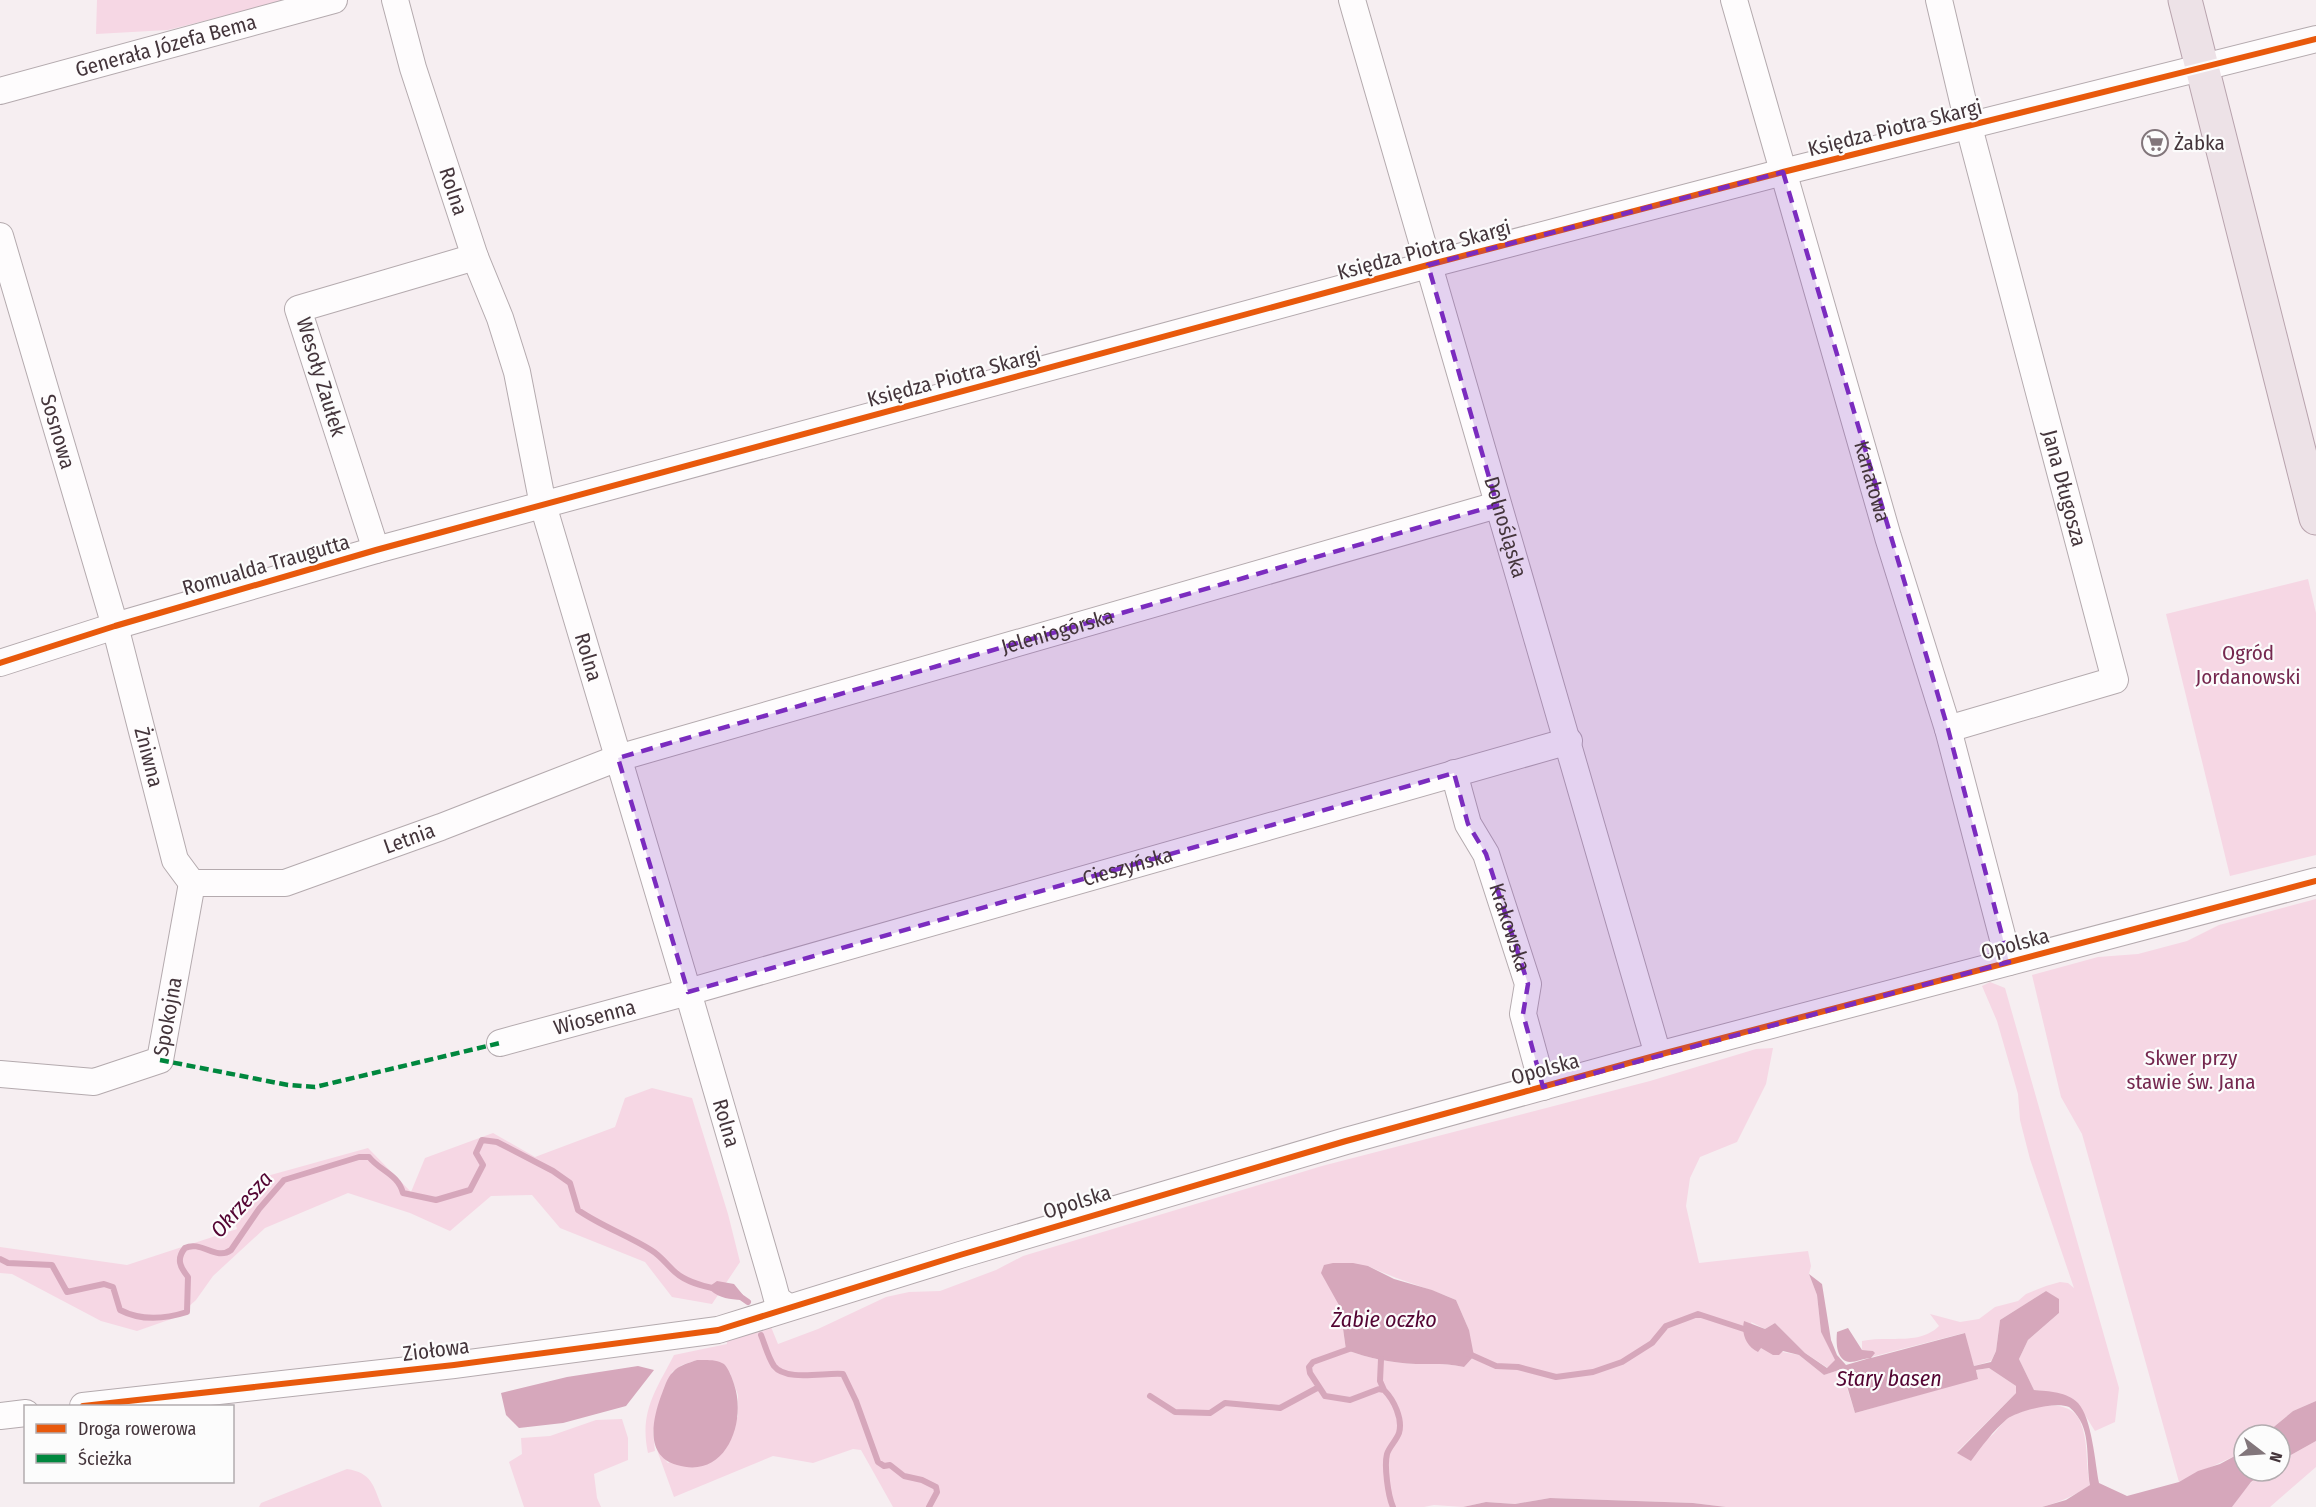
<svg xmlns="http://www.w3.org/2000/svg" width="2316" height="1507" font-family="'Fira Sans Condensed',sans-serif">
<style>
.green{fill:#f6d7e4;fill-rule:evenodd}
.water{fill:#d6a7bb}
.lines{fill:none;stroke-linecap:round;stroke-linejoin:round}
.stream{stroke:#d6a7bb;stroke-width:6}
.minor-casing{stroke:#b4aaae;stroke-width:28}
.major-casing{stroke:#b8a3ad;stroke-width:35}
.minor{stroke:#fefcfd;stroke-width:26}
.major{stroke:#ede2e7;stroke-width:33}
.quiet{stroke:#00873e;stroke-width:4.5;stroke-dasharray:9 4.5;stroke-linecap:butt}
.cycleway-casing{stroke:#fcfcfc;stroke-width:10}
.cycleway{stroke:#e8590c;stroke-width:6}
.marked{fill:#7b2cbf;fill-opacity:0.2;stroke:#7b2cbf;stroke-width:4.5;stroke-dasharray:12 8;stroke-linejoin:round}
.labels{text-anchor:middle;stroke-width:4.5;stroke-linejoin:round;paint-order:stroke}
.street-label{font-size:21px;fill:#44353b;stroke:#fcfcfc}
.poi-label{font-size:21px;fill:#44353b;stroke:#fcfcfc;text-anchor:start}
.park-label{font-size:21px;fill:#75284f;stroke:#fcfcfc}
.water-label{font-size:22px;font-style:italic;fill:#530432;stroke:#fcfcfc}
</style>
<rect width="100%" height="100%" fill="#f6eef1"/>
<!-- green -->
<path class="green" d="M97,0H287L168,30L96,34Z
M2308,579L2316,613V855L2230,876L2166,614Z
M2316,899V1401L2293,1411L2264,1435H2244L2243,1452L2179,1482L2082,1134L2061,1097L2032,975L2098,957L2138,954L2187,941L2219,925Z
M1990,982L2005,988L2119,1388L2115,1422L2095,1431C2077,1401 2071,1393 2034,1390L2019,1359L2028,1340L2059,1313L2046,1291L2000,1320L1996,1351L1991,1361L1974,1366L1964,1333L1871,1357L1874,1353L1873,1351L1862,1350V1341C1887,1335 1919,1346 1939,1326L1930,1314L1960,1322L1979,1319L1995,1307L2018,1301L2026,1294L2046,1286L2060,1282L2068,1283L2074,1288L2030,1159L2020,1120L2018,1094L1997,1021L1982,986Z
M1773,1048L1766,1084L1737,1142L1700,1157L1690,1178L1686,1206L1699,1263L1808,1251L1811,1266L1809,1274L1817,1295L1821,1332L1836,1360L1828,1368L1805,1353L1775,1323L1765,1329L1751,1322L1761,1348L1799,1355L1824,1375L1841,1369L1855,1413L1978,1378L1976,1370L1989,1368L2016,1386V1393L1957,1452C1967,1448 1977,1444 1987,1439C1996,1434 2001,1422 2010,1417C2029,1406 2069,1396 2080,1421C2089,1441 2085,1464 2090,1485C2074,1496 2060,1502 2042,1507H1726L1693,1503L1550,1498L1515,1504L1486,1502L1463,1507L1434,1505L1424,1507H893L861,1450L853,1449L813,1463L773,1456L674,1497L657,1450L668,1463L738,1417V1395L730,1373L697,1360L682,1365L672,1372L653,1432L655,1451L648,1453C639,1412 656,1390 674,1355L727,1344L726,1337L771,1327L778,1344L818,1329L886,1297L909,1292L940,1291L996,1270L1023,1256L1322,1166L1650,1081L1756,1049ZM1368,1266C1397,1280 1427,1287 1456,1300L1469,1330L1464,1367C1447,1363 1433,1364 1416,1364C1392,1363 1368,1358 1346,1350L1340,1307Z
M652,1088L692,1098L728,1214L740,1262L712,1304L672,1297L645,1262L560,1228L532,1195L491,1196L450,1231L410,1213L348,1193L265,1228L213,1276L196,1300L177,1317L137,1331L101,1321L12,1274L0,1273V1247L127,1265L237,1229L233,1216L236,1214L267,1176L368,1148L411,1192L425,1158L493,1133L535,1157L615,1127L625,1098Z
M622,1419L628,1438V1460L594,1474L597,1498L601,1507H524L509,1462L522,1454L521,1438L550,1436L596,1420Z
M2316,1441V1467L2270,1507H2232C2247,1488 2254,1471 2280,1471V1461Z
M347,1469C372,1473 373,1485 382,1507H259L261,1503Z"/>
<!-- water -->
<path class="water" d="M1333,1263H1353L1368,1266L1394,1279L1432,1290L1456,1300L1469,1330L1474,1356L1464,1367C1447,1363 1433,1364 1416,1364C1392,1363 1368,1358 1346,1350L1340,1307L1321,1273L1324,1265Z
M1809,1274L1822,1284L1831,1340L1837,1355L1846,1365L1870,1358C1865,1358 1856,1362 1850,1362C1836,1361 1836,1342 1837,1332L1848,1328L1862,1350L1873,1351L1875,1353L1871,1358L1965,1333L1974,1366L1991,1362L1996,1351L2000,1320L2046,1291L2059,1299V1313L2028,1340L2019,1359L2034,1390C2049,1391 2067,1392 2078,1403C2092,1418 2095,1463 2099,1483L2127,1496L2179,1482L2198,1471L2220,1464L2244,1451V1471H2266L2251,1482L2232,1507H2042L2066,1500L2090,1485C2086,1464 2091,1435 2078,1417C2077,1415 2072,1409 2069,1407C2056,1401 2018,1411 2007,1419C1993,1431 1982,1446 1971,1461L1957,1453L2016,1393V1386L1989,1368L1976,1370L1978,1379L1855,1413L1842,1369L1824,1375L1799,1355L1783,1351L1779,1355H1773L1761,1348L1758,1352C1746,1346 1741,1333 1744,1321L1765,1329L1775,1323L1805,1353L1827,1368L1835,1360L1821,1332L1817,1295Z
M717,1281L734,1284L743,1295L742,1300C729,1299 721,1299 710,1290V1286Z
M697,1360C705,1360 717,1359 724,1364C729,1369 732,1378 734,1384C747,1422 726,1480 677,1465C645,1456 652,1421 661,1396C664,1389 667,1377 673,1372C679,1365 689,1363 697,1360Z
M638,1366L654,1370L626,1406L563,1423L519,1428L506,1415L501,1393L567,1377Z
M2316,1401V1441L2280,1461V1435H2264L2293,1411Z
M1550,1498L1693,1503L1726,1507H1463L1486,1502L1515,1504Z"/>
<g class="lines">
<!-- stream -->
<path class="stream" d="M0,1259L8,1263L52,1265L67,1292L104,1284L113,1287L120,1310C141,1321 165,1319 187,1312L188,1277C180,1267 176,1259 185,1248C201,1240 216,1261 231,1250L259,1209L284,1180L359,1157H369C380,1171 398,1174 403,1193L436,1200L470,1190L483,1165L476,1153L482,1140L497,1142L553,1171L570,1183L578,1210C601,1226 627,1235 651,1250C661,1256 666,1264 675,1272C686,1282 702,1286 717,1289
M738,1295L748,1302
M761,1335C765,1345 768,1357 774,1366C786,1382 826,1372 843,1374L856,1401L878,1462L884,1466L890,1465L904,1476L922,1480L936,1487L937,1492L929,1507
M1352,1348L1313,1362L1309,1367L1310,1373L1325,1396L1350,1400L1379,1389L1384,1390C1394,1400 1403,1419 1399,1433C1396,1441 1389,1447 1387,1454C1384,1466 1388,1496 1393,1507
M1467,1353L1496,1366L1518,1367L1556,1377L1593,1372L1622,1362L1652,1343L1666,1326L1698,1314L1750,1331
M1381,1359L1380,1381L1384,1390
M1150,1396L1175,1412L1210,1413L1225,1403L1280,1408L1319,1387"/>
<defs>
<g id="minor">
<path id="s1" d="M395,0L413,68L475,257L500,318L517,372L543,505L688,992L773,1284L777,1299L788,1307"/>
<path id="s2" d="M1352,0C1452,352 1559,702 1658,1055"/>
<path id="s3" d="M1734,0L1888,537L1948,729L2009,962"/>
<path id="s4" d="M1939,0L1969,127L2115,680L1948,729"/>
<path id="s5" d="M0,91L334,0"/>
<path id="s6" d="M0,236L115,626L175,860L192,883"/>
<path d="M376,550L298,309L475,257"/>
<path d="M0,663L115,626L376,550L1428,265L1783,172L2316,39"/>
<path id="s7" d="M1454,773L1468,824L1486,854L1528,984L1523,1014L1543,1087"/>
<path id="s8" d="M192,883H285L441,827L618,758L1497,505"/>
<path id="s9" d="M500,1043L688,992L1569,741"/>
<path id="s10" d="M0,1074L94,1082L160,1060L192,883"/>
<path d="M83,1406L454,1365L718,1330L960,1255L1346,1141L1658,1055L2316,881"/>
<path d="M0,1416L26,1413"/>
</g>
<path id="major" d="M2185,0L2316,518"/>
</defs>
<!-- minor casing -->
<use href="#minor" class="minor-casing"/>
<!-- major casing -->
<use href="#major" class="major-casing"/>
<!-- minor -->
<use href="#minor" class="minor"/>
<!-- major -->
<use href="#major" class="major"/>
<!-- quiet -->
<path class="quiet" d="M160,1060L288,1085L315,1087L500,1043"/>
<defs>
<path id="cycleway" d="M0,663L115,626L376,550L1428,265L1783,172L2316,39
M83,1406L454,1365L718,1330L960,1255L1346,1141L1658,1055L2316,881"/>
</defs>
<!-- cycleway casing -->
<use href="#cycleway" class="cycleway-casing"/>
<!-- cycleway -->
<use href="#cycleway" class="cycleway"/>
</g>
<!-- marked area -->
<path class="marked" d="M1783,172L1948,729L2009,962L1543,1087L1523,1014L1528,984L1486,854L1468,824L1454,773L688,992L618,758L1497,505L1428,265Z"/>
<!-- icons -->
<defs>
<symbol id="supermarket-ring" viewBox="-11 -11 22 22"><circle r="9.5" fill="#fcfcfc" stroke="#82767b" stroke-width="1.5"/><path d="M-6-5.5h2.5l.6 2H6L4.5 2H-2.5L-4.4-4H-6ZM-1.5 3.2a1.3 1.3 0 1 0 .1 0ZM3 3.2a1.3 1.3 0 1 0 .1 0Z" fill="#82767b"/></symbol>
</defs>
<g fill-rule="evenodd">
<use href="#supermarket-ring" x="2140" y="128" width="30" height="30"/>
</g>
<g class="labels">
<!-- street labels -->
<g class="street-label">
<text dy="7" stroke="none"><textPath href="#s5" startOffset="172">Generała Józefa Bema</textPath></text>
<text transform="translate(1895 128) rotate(-14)" y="7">Księdza Piotra Skargi</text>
<text dy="7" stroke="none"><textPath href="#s1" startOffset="200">Rolna</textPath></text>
<text transform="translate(1424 250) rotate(-15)" y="7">Księdza Piotra Skargi</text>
<text transform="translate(321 377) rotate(73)" y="7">Wesoły Zaułek</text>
<text transform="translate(954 377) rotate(-15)" y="7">Księdza Piotra Skargi</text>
<text dy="7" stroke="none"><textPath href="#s6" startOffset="204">Sosnowa</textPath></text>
<text dy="7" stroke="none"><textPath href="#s3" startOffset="501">Kanałowa</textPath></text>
<text dy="7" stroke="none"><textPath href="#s4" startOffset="504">Jana Długosza</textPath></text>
<text dy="7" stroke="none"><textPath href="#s2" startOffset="549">Dolnośląska</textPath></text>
<text transform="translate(266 565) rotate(-16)" y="7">Romualda Traugutta</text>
<text dy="7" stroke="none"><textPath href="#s8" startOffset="906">Jeleniogórska</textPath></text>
<text dy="7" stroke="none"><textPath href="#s1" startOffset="686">Rolna</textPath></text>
<text dy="7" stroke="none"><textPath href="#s6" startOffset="542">Żniwna</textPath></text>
<text dy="7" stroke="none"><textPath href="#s8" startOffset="225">Letnia</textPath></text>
<text dy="7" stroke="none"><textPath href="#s9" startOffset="652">Cieszyńska</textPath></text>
<text dy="7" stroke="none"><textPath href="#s7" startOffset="165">Krakowska</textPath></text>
<text transform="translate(2015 944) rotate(-15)" y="7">Opolska</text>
<text dy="7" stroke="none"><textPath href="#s10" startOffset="208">Spokojna</textPath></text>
<text dy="7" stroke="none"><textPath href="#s9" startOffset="98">Wiosenna</textPath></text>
<text transform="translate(1545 1069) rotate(-15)" y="7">Opolska</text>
<text dy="7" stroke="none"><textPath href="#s1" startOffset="1172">Rolna</textPath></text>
<text transform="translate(1077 1202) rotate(-17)" y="7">Opolska</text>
<text transform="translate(436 1350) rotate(-7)" y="7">Ziołowa</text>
</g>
<!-- poi labels -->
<g class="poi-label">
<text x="2174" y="150">Żabka</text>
</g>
<!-- park labels -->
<g class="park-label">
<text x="2248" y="660">Ogród<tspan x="2248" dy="24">Jordanowski</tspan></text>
<text x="2191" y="1065">Skwer przy<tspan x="2191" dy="24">stawie św. Jana</tspan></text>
</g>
<!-- water labels -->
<g class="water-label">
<text transform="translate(241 1204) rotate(-48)" y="8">Okrzesza</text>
<text x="1384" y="1327">Żabie oczko</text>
<text x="1889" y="1386">Stary basen</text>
</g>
</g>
<!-- legend -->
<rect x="24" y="1405" width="210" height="78" fill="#fcfcfc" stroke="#b2acaf" stroke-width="1.5"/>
<rect x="36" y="1424" width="30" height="9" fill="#e8590c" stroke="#b2acaf" stroke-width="1.5"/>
<text x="78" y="1435" font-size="18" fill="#44353b">Droga rowerowa</text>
<rect x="36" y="1454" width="30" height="9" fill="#00873e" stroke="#b2acaf" stroke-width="1.5"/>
<text x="78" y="1465" font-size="18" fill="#44353b">Ścieżka</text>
<!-- north arrow -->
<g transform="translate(2262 1453) rotate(107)"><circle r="28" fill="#fcfcfc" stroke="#b2acaf" stroke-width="1.5"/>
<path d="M0-4.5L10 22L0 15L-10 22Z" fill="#82767b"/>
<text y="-9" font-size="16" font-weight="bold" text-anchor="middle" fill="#44353b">N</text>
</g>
</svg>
